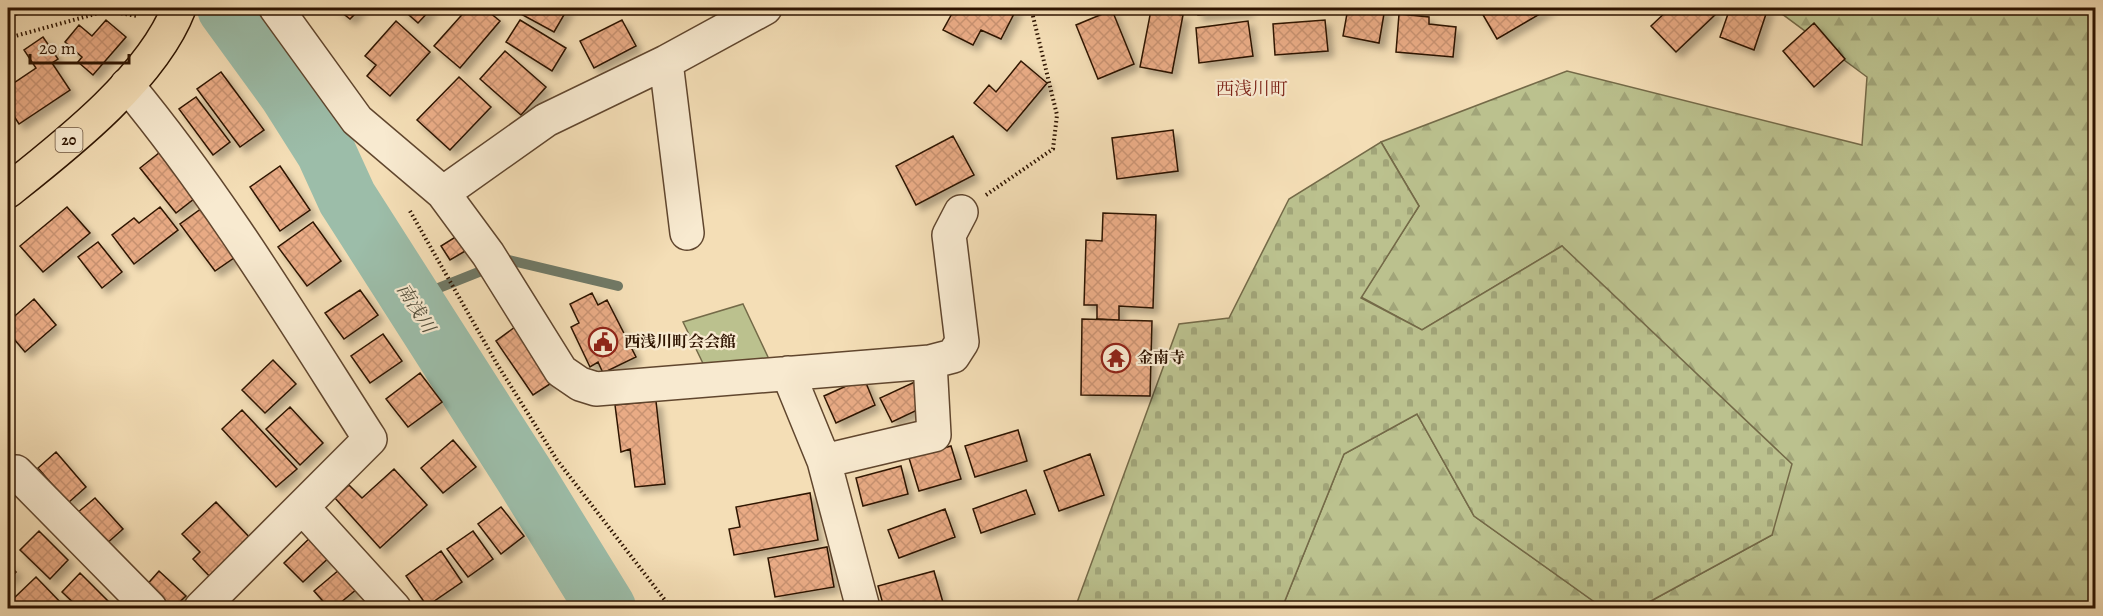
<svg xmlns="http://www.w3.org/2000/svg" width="2103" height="616" font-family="Alegreya,'Noto Serif JP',serif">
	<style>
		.forest { fill: url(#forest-firs); stroke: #746a48; stroke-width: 1.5 }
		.cemetery { fill: url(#cemetery-stones); stroke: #746a48; stroke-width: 1.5 }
		.park { fill: #bbc18e; stroke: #746a48; stroke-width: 1.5 }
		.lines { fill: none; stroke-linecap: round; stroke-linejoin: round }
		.stream { stroke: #707966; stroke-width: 10 }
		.river { stroke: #9cbda9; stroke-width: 60 }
		.building { fill: url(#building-cross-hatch); stroke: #2e1401; stroke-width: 1.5; filter: url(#shadow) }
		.minor-casing { stroke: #60462e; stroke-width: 36 }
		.highway-casing { stroke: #2e1401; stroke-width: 36 }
		.path { stroke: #2e1401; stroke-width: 4; stroke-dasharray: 1.5 3; stroke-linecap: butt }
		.minor { stroke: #f8ead0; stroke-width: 33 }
		.highway { stroke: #f4deb6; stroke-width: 33 }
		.rail { stroke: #2e1401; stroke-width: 4.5; stroke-dasharray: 10 10; stroke-linecap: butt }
		.labels { text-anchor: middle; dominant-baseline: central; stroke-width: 4.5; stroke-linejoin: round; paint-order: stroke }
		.shield { fill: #f8ead0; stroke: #6b543f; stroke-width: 1.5 }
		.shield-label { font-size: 15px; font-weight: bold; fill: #2e1401 }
		.poi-label { font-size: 16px; font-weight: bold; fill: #2e1401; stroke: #f8ead0; text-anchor: start }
		.neighbourhood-label { font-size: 18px; fill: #7a1f14; stroke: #f8ead0 }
		.water-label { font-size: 18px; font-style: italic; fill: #544f3c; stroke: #f8ead0 }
	</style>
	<defs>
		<pattern id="forest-firs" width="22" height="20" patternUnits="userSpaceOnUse" patternTransform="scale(1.5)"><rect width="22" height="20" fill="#bbc18e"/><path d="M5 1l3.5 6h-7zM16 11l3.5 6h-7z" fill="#a1a579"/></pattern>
		<pattern id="cemetery-stones" width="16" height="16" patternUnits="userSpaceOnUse" patternTransform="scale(1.5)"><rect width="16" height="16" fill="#bbc18e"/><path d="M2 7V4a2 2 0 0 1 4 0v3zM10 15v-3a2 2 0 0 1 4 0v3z" fill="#a1a579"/></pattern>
		<pattern id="building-cross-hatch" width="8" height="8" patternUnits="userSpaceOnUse" patternTransform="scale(1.5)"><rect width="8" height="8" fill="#e9ab85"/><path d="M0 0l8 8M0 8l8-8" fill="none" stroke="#c89271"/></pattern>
		<filter id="shadow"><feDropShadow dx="5.5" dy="5.5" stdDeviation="3" flood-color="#0004"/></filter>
	</defs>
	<rect width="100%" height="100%" fill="#f4deb6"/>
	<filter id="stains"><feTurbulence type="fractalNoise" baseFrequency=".00333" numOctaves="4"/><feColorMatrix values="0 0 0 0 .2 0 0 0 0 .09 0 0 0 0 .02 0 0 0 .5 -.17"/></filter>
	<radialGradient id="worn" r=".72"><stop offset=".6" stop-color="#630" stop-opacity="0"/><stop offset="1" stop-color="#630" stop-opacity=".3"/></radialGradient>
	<!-- forest -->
	<path class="forest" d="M1774,8H2095V608H1638L1772,535L1562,246L1422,330L1361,297L1419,206L1381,142L1567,71L1862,145L1867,77Z
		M1417,414L1474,516L1603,608H1282L1344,454Z"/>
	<!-- cemetery -->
	<path class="cemetery" d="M1381,142L1419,206L1361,298L1422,330L1562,246L1792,464L1772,535L1638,608H1603L1474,516L1417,414L1344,454L1282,608H1075L1179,324L1229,318L1289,199Z"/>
	<!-- park -->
	<path class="park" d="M743,304L776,374L711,380L683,322Z"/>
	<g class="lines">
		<!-- stream -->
		<path class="stream" d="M411,299L509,260L618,286"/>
		<!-- river -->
		<path class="river" d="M227,8L288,92L326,152L347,198L524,475L606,608"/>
	</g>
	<!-- building -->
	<path class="building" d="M336,8H361L350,19Z
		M401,8H432L418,23Z
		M468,8H484L500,21L460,68L434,46Z
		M522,8H568L554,32L519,13Z
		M964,8H1017L1001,39L981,30L973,45L943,30L954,10L961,14Z
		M1197,8H1248V11L1198,15Z
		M1348,8H1385L1379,43L1343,36Z
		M1479,8H1550L1497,39Z
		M1670,8H1711L1717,13L1676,52L1651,26Z
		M1730,8H1768L1754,50L1720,37Z
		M1112,10L1134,64L1098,79L1076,25Z
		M1151,10L1183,15L1172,73L1140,67Z
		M1399,14L1429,17V24L1456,27L1453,57L1396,52Z
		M106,20L126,37L93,75L78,62L82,57L65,42L79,25L92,36Z
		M520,20L566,48L552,71L506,42Z
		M622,20L636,46L594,68L580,41Z
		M1325,20L1328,51L1275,55L1273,24Z
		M396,21L430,52L390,96L367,76L376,65L365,56Z
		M1248,21L1253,56L1199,63L1196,28Z
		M1814,23L1845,59L1814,87L1783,51Z
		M43,37L58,59L52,63L70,90L19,124L8,107V87L36,68L24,50Z
		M505,51L546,87L521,115L480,79Z
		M1021,61L1047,83L1007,131L974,103L989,85L996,92Z
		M221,72L264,130L240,147L197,89Z
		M459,77L491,107L450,150L417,120Z
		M196,97L230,142L213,155L179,109Z
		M1173,130L1178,171L1117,179L1112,138Z
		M953,136L974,175L916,205L896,166Z
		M169,145L204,191L176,213L140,168Z
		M280,166L310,210L280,231L250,187Z
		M209,203L244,251L215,271L180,224Z
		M67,207L90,233L43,272L20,246Z
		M160,207L178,230L134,264L112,235L134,218L139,223Z
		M1103,213L1156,215L1153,308L1119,306V320L1097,319V305H1084L1086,240L1102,241Z
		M313,222L341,261L307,286L278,247Z
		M457,236L467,250L450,260L441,246Z
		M98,242L122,272L102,288L78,257Z
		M360,290L378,315L344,339L325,313Z
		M592,293L598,305L607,300L636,357L603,373L598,362L590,367L571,327L579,323L570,304Z
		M34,299L56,325L25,352L8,332V322Z
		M1082,319L1152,321L1150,396L1081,395Z
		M515,327L553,382L533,395L496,341Z
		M383,334L402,361L370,383L351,356Z
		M273,360L296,384L265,413L242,390Z
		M420,373L442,402L408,427L386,399Z
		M864,378L875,405L836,423L824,396Z
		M919,380L930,404L892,422L880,398Z
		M656,401L665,484L635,487L630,449L621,452L615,405Z
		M290,407L323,443L300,465L266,429Z
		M242,410L297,469L276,487L222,429Z
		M1018,430L1027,461L975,477L965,446Z
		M453,440L476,467L443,493L421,468Z
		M951,446L961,479L919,491L909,458Z
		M56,452L86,487L68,503L38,468Z
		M1090,454L1104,495L1059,511L1044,471Z
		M901,466L908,494L863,506L856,478Z
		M394,469L427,505L380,548L335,498L349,485L362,498Z
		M1026,490L1035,514L981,533L973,509Z
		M810,493L818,540L734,555L729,529L740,527L736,507Z
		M95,498L123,529L105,545L77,513Z
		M216,502L253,541L213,580L193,559L200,552L182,534Z
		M501,507L524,536L501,554L478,524Z
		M945,509L955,537L899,558L888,530Z
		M39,531L68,560L50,579L20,550Z
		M317,531L336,551L303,582L284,563Z
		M473,531L493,559L468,577L447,549Z
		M827,547L834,587L775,597L768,558Z
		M441,551L462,582L427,606L406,576Z
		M8,564L16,572L8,581Z
		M346,564L363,584L334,608H329L314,591Z
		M159,571L186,596L173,608H166L144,588Z
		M934,571L944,606L934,608H884L878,586Z
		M80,573L109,602L102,608H79L62,592Z
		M36,577L62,604L57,608H20L12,600Z
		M375,593L389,608H357Z"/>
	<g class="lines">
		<!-- minor casing -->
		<g class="minor-casing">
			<path id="minor" d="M276,8L357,120L443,193L488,254L561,371L580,384L596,389L930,362L953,356L962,342L949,235L961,212
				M666,62L687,233
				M127,85C219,196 293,319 370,439L201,608
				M443,193L546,120L666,62L765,8
				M788,373L824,461L863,608
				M824,461L934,435L930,362
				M16,472L150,608
				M302,507L394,608"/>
		</g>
		<!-- highway casing -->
		<g class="highway-casing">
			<path id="highway" d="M8,191C66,145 152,78 179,8"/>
		</g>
		<!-- path -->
		<path class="path" d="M8,38L106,11L138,16
			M986,195L1053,149L1057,115L1031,8
			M410,211L497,364L557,460L671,608"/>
		<!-- minor -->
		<use href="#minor" class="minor"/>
		<!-- highway -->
		<use href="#highway" class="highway"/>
		<!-- rail -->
		<path class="rail" d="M8,16L33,8"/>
	</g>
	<!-- icons -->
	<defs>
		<g id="civic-ring" transform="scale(1.5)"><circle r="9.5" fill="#f8ead0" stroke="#8f2418" stroke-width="1.5"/><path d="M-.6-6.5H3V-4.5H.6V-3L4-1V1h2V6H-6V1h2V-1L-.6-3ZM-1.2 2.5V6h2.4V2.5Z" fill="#8f2418"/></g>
		<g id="temple-ring" transform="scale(1.5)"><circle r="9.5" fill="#f8ead0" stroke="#8f2418" stroke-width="1.5"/><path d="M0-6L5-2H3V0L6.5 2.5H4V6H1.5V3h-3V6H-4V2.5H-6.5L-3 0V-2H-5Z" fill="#8f2418"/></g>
	</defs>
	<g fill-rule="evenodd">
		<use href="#civic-ring" x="603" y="342"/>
		<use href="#temple-ring" x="1116" y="358"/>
	</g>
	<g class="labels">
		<!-- shield labels -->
		<rect class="shield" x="55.5" y="128" width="27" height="24" rx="4.5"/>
		<g class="shield-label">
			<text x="69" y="140">20</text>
		</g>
		<!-- poi labels -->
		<g class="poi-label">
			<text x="624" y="342">西浅川町会会館</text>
			<text x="1137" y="358">金南寺</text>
		</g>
		<!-- neighbourhood labels -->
		<g class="neighbourhood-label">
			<text x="1252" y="89">西浅川町</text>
		</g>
		<!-- water labels -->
		<g class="water-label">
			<text transform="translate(416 308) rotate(58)">南浅川</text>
		</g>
	</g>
	<!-- margin -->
	<rect width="2103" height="616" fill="none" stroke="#f4deb6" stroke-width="30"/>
	<rect x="9" y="9" width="2085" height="598" fill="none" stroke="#2e1401" stroke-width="3"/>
	<rect x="15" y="15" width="2073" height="586" fill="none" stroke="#2e1401" stroke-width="1.5"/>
	<!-- scale -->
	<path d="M30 54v9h99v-9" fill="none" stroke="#2e1401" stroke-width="3"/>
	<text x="39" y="54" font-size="18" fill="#2e1401" stroke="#f8ead0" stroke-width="4.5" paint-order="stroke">20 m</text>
	<rect width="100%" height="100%" filter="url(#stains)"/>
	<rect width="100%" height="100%" fill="url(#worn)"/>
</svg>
